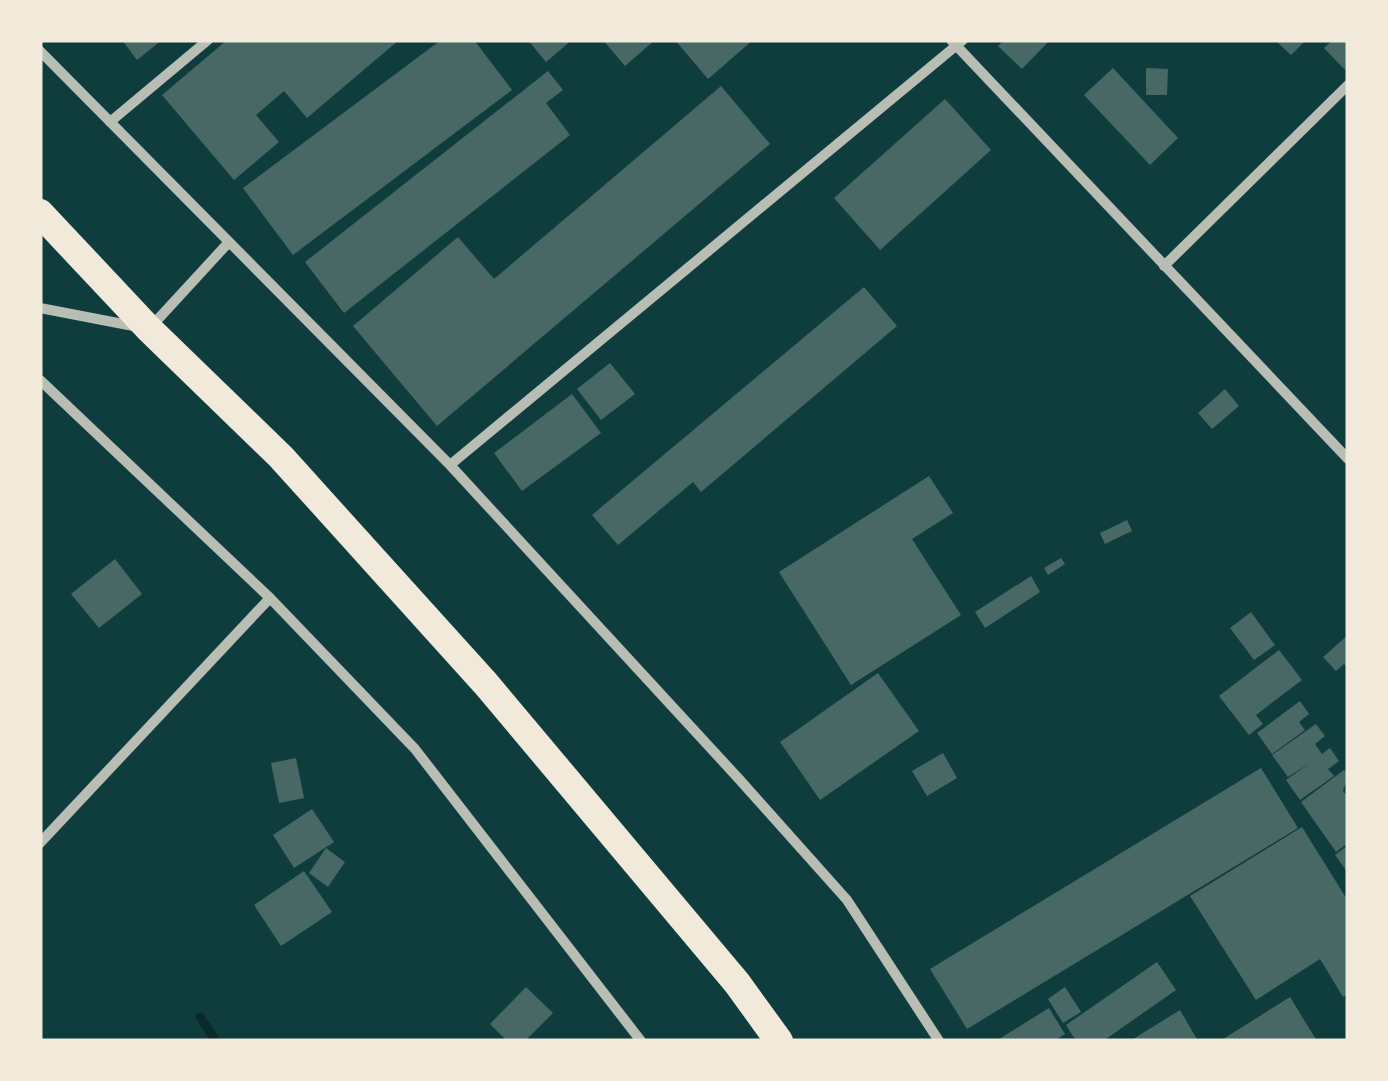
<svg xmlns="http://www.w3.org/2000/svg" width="1388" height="1081" font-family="'Source Sans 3',sans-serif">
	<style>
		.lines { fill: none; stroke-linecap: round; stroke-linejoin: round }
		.stream { stroke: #0a2a2b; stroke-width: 9 }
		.building { fill: #486865 }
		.minor { stroke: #b8beb3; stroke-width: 10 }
		.trunk { stroke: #f1e9da; stroke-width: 28 }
	</style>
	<rect width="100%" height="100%" fill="#0f3d3e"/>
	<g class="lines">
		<!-- stream -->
		<path class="stream" d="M200,1017L216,1041"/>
	</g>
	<!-- building -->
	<path class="building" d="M122,40H162L137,60Z
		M227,40H399L307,118L284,91L256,115L279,142L234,180L162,95Z
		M441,40H474L512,90L293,255L243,188Z
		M528,40H572L546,62Z
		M603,40H655L625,66Z
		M675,40H753L708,79Z
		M1004,40H1050L1022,69L998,46Z
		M1275,40H1306L1291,55Z
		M1333,40H1348L1345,70L1324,48Z
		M1113,68L1178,138L1150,165L1084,95Z
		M1146,68L1168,69L1167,95H1146Z
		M548,71L563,90L546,103L570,135L344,313L305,262Z
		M721,86L770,144L437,426L353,326L458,237L494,279Z
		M945,99L991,150L880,250L834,198Z
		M864,287L897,326L701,492L693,482L618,545L592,515Z
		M610,363L635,394L601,420L577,389Z
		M1225,389L1239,406L1212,429L1198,413Z
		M572,394L601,433L522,491L494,453Z
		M929,476L953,513L912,539L961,615L851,685L779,572Z
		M1127,520L1132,531L1105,544L1100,533Z
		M1061,558L1065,564L1048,575L1044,568Z
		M115,559L142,594L99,628L71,594Z
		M1031,576L1040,592L985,628L975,612Z
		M1251,612L1275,645L1254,660L1230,628Z
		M1348,635V668L1344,664L1336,671L1323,657Z
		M1279,650L1302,680L1256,715L1263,724L1249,735L1219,696Z
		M878,673L919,731L820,800L780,742Z
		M1300,701L1309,714L1299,722L1305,730L1272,754L1257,733Z
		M1316,724L1325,736L1315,744L1322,754L1330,748L1339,761L1328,769L1334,776L1300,800L1286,780L1310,763L1288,777L1272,755Z
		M943,753L957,778L927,796L912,771Z
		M296,758L304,798L279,803L271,763Z
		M1261,768L1298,828L967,1029L930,969Z
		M1344,770L1348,775L1343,791L1348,797V843L1336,852L1301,802Z
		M312,809L334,842L294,868L273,835Z
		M1302,827L1348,901V994L1343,997L1320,959L1256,1000L1190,896Z
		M1348,845V873L1335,855Z
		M326,848L345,862L328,887L309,873Z
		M304,871L332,912L281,946L254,905Z
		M1157,962L1176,990L1103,1041H1076L1066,1025Z
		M526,987L553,1013L525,1041H507L490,1024Z
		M1065,987L1081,1012L1063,1023L1048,999Z
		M1290,997L1317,1041H1220Z
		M1049,1008L1065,1034L1054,1041H996Z
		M1180,1010L1198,1041H1130Z"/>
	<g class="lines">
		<!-- minor -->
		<path class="minor" d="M951,40L1348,459
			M40,51L450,465L739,779L847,900L939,1041
			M110,122L208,40
			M1164,266L1348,85
			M40,308L149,329L229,242
			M40,380L270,598L415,749L641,1041
			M450,465L963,40
			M40,843L270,598"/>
		<!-- trunk -->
		<path class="trunk" d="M40,213L149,329L281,457L486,684L737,983L779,1041"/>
	</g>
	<!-- border -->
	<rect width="1388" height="1081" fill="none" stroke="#f1e9da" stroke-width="85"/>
</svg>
